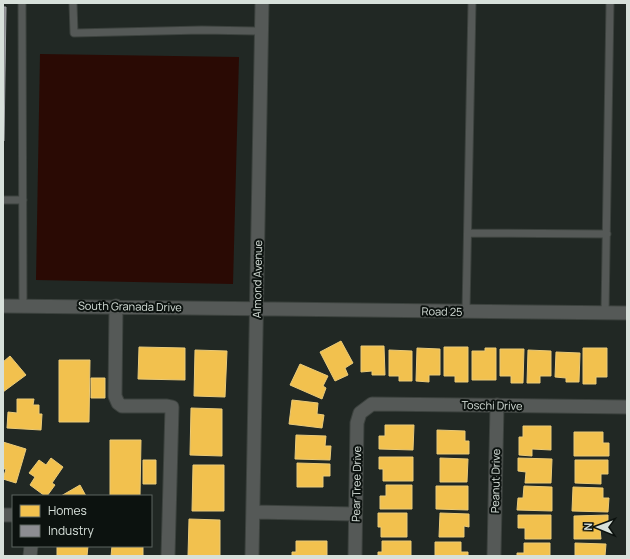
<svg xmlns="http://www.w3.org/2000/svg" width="630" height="559" font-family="Manrope,sans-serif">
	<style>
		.water { fill: #2a0a04 }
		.homes { fill: #f2c14e; stroke: #eaca78 }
		.industry { fill: #8d8d92; stroke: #a3a6a8 }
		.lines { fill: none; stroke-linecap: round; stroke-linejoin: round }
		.lane-casing { stroke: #3c423e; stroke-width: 9 }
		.street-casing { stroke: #3c423e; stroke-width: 15 }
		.lane { stroke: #555957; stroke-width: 7 }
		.street { stroke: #555957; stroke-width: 13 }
		.labels { text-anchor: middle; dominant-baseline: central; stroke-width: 4; stroke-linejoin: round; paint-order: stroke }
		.street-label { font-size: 11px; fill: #d7e0da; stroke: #0c120f }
	</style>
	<rect width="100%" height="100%" fill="#212824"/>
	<!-- water -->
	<path class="water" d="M40,54L239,57L233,284L36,280Z"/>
	<!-- homes -->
	<path class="homes" d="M341,341L353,363L345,368L348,375L335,381L320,352Z
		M361,346H384L385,375H372V371L361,372Z
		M139,347L185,348V380L138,379Z
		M444,347H468V382H455V376H444Z
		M417,348L440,349V375H429V382L416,381Z
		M485,348H496V380H472V351H485Z
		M583,348H607V377H596V384H583Z
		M500,349H524L523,383H511V376H500Z
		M195,350L227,351L225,397L194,396Z
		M389,350L412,351V381H399V376H389Z
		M528,350L551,351V376H540V383H527Z
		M556,352L580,353L579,382H566V378L555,377Z
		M10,356L26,375L3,392V362Z
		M59,360H90L89,422H59Z
		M300,364L328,376L323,386L326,388L322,399L290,385Z
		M91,378H105V398H91Z
		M17,399H34L33,405H39V414H42L41,430L7,428L8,412L17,413Z
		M292,400L318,403L317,414L324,415L322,428L289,424Z
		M191,408L222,409V456L190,455Z
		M385,425H414L413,450L379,449V436H385Z
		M523,426H551V450L532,449V456L519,455V437H523Z
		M437,430L465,431V441H469V454H437Z
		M574,432H603V443H609V456H574Z
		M296,435L326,436L325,446H331L330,460L295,459Z
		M110,440H141L140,496H110Z
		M3,442L26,449L16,483L3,479L6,469H3Z
		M379,457H413V481H383V469H379Z
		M51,458L63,467L52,483L55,485L47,496H45L30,485L35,477L29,473L39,460L46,465Z
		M440,458L468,459L467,482H440Z
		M518,458L552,459L551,483H525L526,472L518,471Z
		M143,460H156V484H143Z
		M575,460H608V474H601V484L575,483Z
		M297,463L330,464V476H323V487H297Z
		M193,465H224V511H192Z
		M80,485L86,496H61Z
		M386,485H412V509H380V496H386Z
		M436,486H468V510L436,509Z
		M524,486L552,487V511L517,510L518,498H523Z
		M573,487L603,488V498H609L608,512L572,511Z
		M378,513H407V537H381V527H378Z
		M440,513L469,514V527L464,526V537H439Z
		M518,515H551V539H525V528H518Z
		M608,515V529H600L601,539H574V516Z
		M189,519L220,520V556H188Z
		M296,541H327V556H292V552H296Z
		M382,541H411V556H378V552H382Z
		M435,542H461V552H468V556H435Z
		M524,543H550V556H517V553H524Z
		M575,543L606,544L605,556H575Z
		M57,546H88L87,556H57Z
		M112,546H143V556H111Z"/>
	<!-- industry -->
	<path class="industry" d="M3,7H6L4,141H3Z"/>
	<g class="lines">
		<!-- lane casing -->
		<g class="lane-casing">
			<path id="lane" d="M22,3L23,306
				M73,3L74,33L202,30L261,31
				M3,200H23
				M468,233L607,234
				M466,311L472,3
				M605,313L610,3"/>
		</g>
		<!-- street casing -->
		<g class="street-casing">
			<path id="street" d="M3,306L627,313
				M116,306L115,396L118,403L122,406H167L172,407L168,556
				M253,512L355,514
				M3,515H13
				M30,556L31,546
				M252,556L262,3
				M355,556L357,423L360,413L372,404L627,407
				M494,556L497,405"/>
		</g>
		<!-- lane -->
		<use href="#lane" class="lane"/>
		<!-- street -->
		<use href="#street" class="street"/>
	</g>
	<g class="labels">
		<!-- street labels -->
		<g class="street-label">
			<text transform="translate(257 279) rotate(-89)">Almond Avenue</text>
			<text transform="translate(130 306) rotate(1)">South Granada Drive</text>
			<text transform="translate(442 311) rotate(1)">Road 25</text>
			<text transform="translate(492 405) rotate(1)">Toschi Drive</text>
			<text transform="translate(495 481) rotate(-89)">Peanut Drive</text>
			<text transform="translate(356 484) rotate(-89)">Pear Tree Drive</text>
		</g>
	</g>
	<!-- border -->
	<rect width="630" height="559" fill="none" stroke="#d7e0da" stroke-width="8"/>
	<!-- legend -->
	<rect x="12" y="495" width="140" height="52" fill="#0c120f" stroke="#5d6460"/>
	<rect x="20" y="505" width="20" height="12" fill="#f2c14e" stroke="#5d6460"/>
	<text x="48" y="515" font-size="12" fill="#d7e0da">Homes</text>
	<rect x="20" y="525" width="20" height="12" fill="#8d8d92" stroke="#5d6460"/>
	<text x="48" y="535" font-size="12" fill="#d7e0da">Industry</text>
	<!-- north arrow -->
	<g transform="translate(598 527) rotate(271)" stroke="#0c120f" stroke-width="3" paint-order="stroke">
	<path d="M0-3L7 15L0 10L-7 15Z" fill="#d7e0da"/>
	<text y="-6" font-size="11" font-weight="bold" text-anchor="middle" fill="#d7e0da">N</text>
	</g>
</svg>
